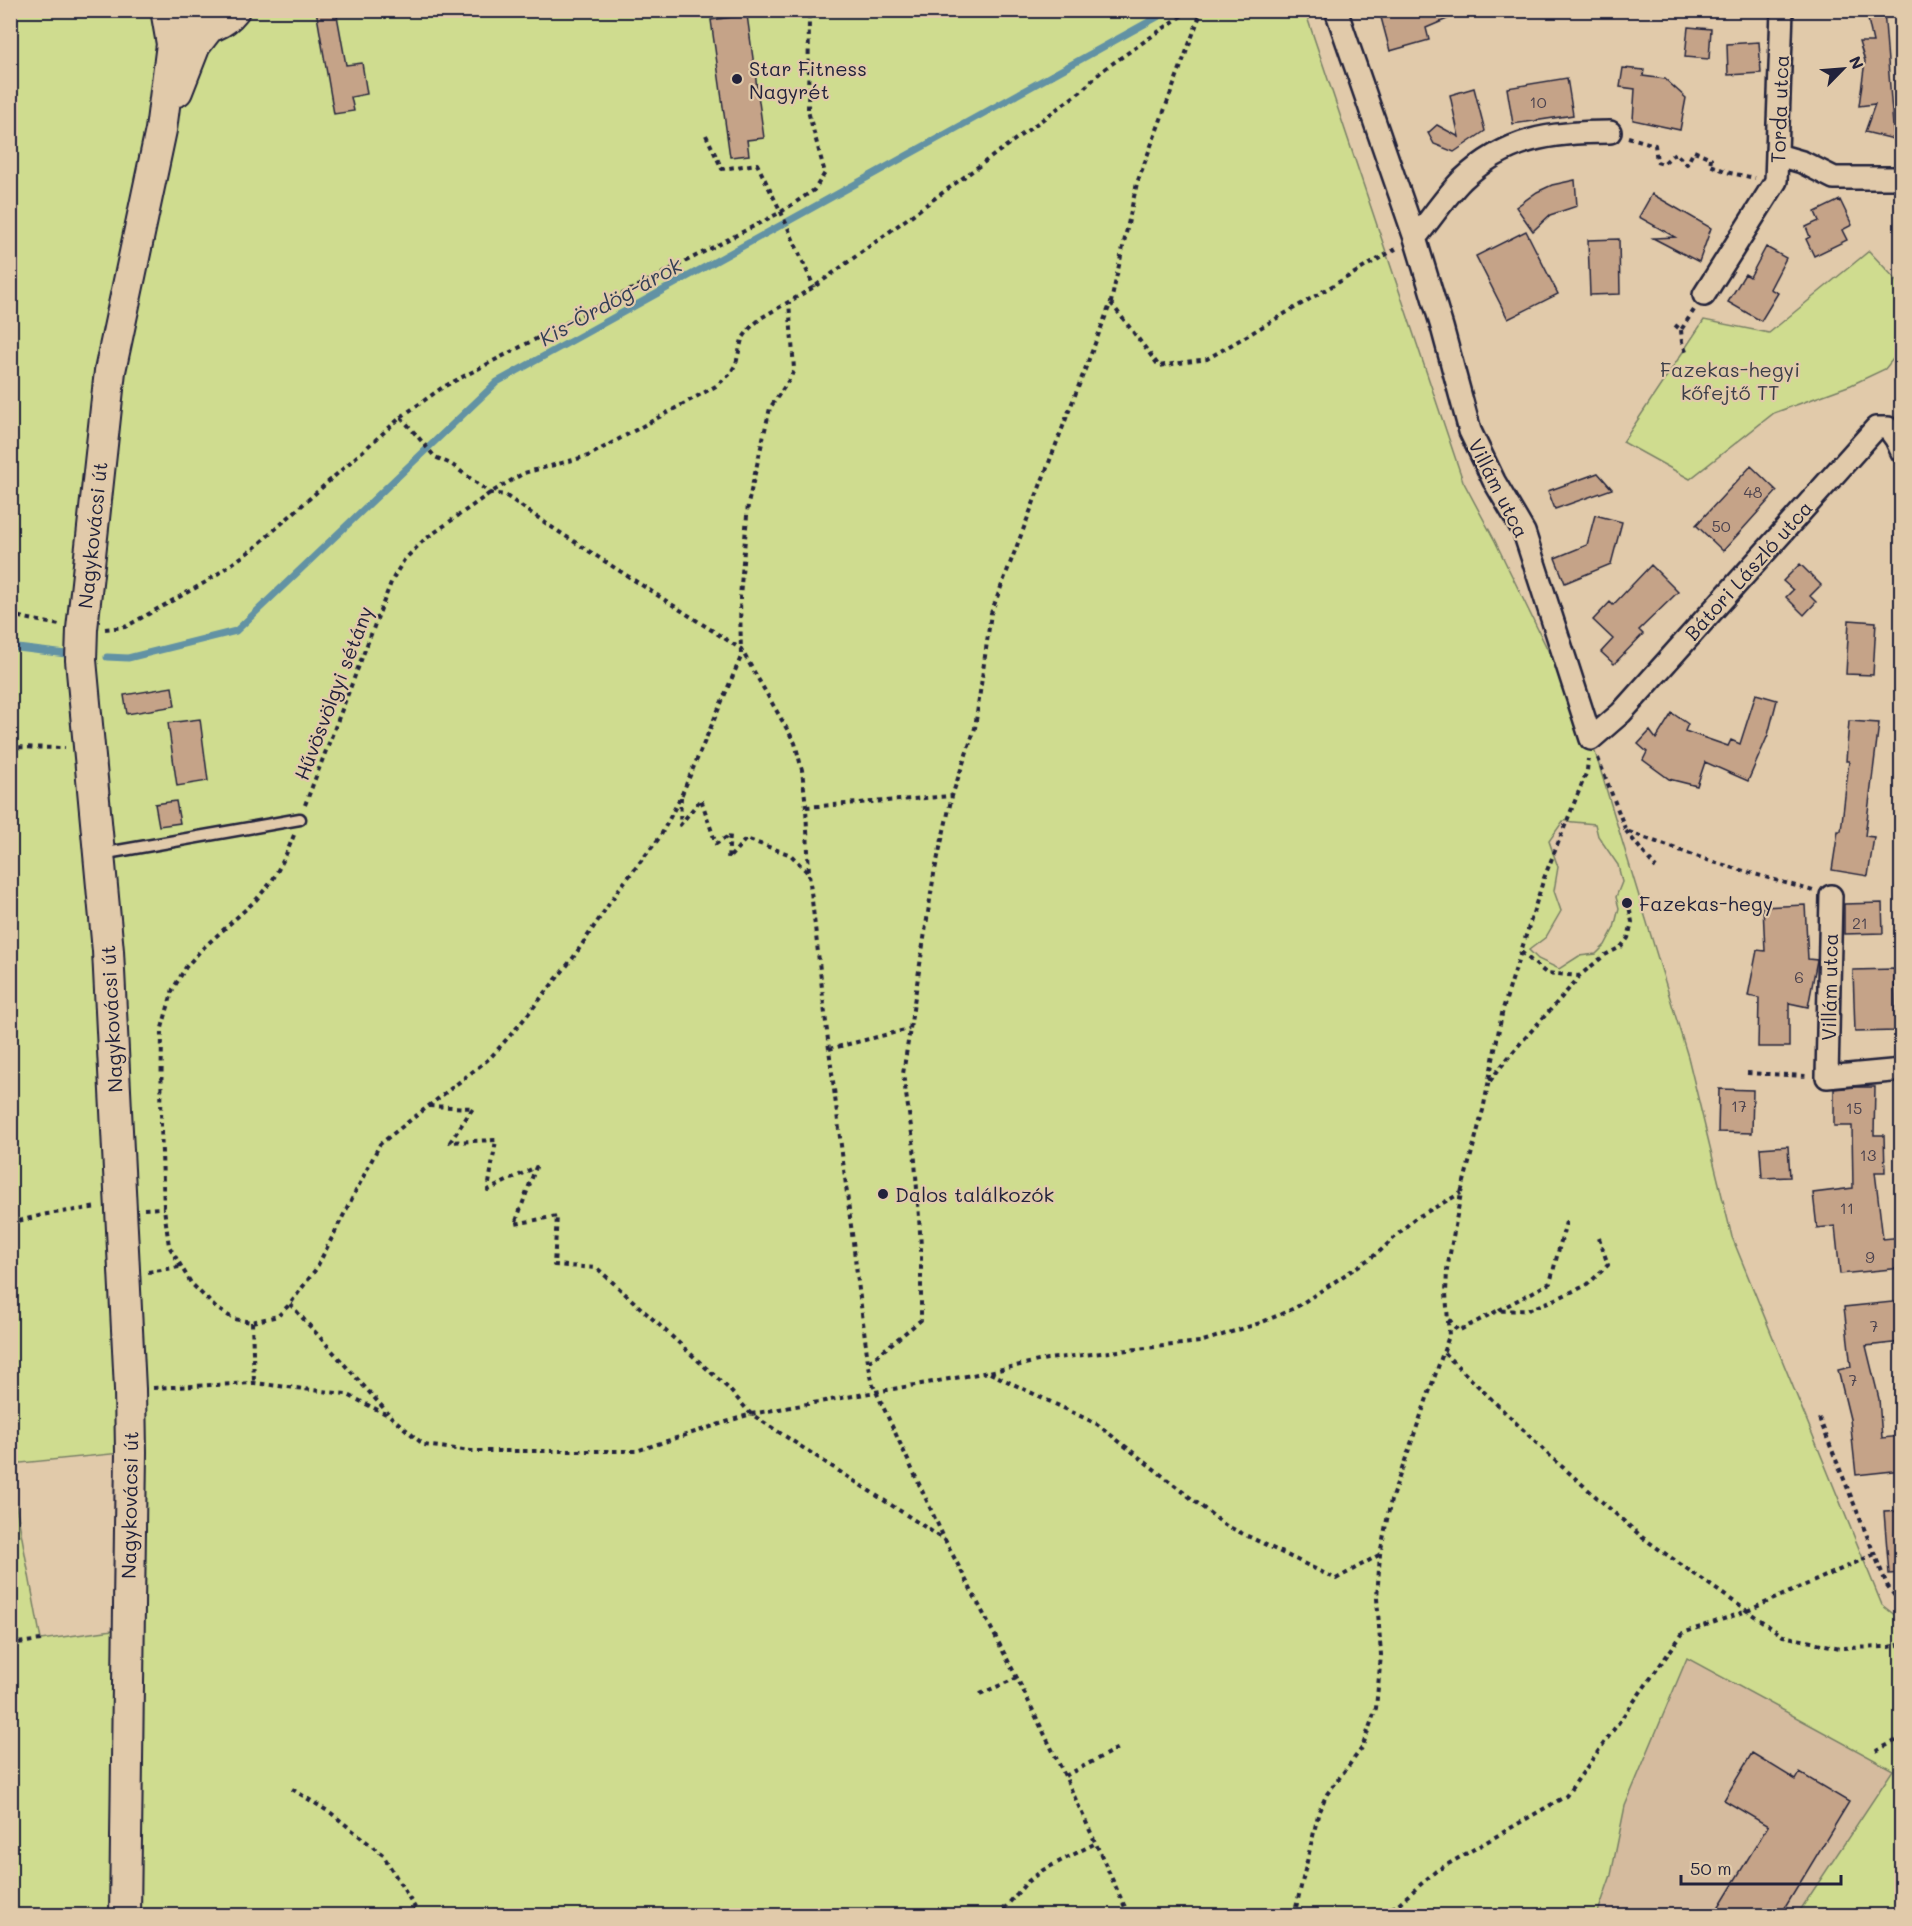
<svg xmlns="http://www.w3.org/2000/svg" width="1912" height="1926" font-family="Mali,sans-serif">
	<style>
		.built { fill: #d5bb9e }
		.green { fill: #cfdc8f; stroke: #787f65; stroke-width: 1.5; fill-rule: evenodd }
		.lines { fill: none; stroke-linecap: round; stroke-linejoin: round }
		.stream { stroke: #6292a4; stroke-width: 7 }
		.building { fill: #c5a388; stroke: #22223b; stroke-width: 1.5 }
		.lane-casing { stroke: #22223b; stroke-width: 15 }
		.street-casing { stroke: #22223b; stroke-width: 26 }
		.secondary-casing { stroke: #22223b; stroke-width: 34 }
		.path { stroke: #22223b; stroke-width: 4; stroke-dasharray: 4.5 4.5; stroke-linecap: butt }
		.lane { stroke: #e1caaa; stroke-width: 10 }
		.street { stroke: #e1caaa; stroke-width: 21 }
		.secondary { stroke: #e1caaa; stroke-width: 30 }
		.poi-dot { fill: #22223b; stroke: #e1caaa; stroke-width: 2 }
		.labels { text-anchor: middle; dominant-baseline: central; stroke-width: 4.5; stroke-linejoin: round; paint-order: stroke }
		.number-label { font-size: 16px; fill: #4b424e }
		.poi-label { font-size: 20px; fill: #22223b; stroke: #e1caaa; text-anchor: start }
		.street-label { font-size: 20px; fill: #22223b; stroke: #e1caaa }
		.park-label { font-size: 20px; fill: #3c3e48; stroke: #e1caaa }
		.water-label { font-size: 21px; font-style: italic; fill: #323e55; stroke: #e1caaa }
	</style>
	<rect width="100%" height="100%" fill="#e1caaa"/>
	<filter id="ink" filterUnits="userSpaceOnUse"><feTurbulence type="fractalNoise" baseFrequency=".0167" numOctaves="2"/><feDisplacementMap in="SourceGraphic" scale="12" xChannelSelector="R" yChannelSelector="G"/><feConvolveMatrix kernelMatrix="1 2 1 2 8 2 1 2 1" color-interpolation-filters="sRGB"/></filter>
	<g filter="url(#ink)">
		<!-- built -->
		<path class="built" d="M1686,1658L1894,1770L1797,1915L1597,1916L1611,1875L1625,1806Z"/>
		<!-- green -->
		<path class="green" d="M11,11H1305L1463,481L1495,541L1591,739L1688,1057L1732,1237L1882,1605L1901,1620V1915H1797L1893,1770L1687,1658L1625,1806L1611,1875L1597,1915H11L10,1473L41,1640L127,1628L131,1452L11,1464ZM1563,821L1595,824L1598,836L1618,865L1622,882L1616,897L1619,908L1614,928L1605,945L1596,954L1579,956L1559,969L1538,959L1529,950L1546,937L1561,911L1554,891L1558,867L1549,841Z
			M1869,251L1901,285V349L1885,369L1851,385L1774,413L1690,479L1623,442L1704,320L1769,333Z"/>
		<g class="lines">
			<!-- stream -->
			<path class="stream" d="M10,647L66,654
				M107,657L128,658L236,631L497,382L1170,10"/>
		</g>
		<!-- building -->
		<path class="building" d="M316,10H336L346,65L362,63L367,94L351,97L354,111L334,114Z
			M1379,10H1466V11L1426,28L1429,40L1390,51Z
			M1866,10H1884L1894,139L1865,132L1875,104L1859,106L1865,61L1859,42H1873Z
			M747,15L764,138L747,140L749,155L730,157L711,20Z
			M1688,27L1711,29L1709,59L1685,57Z
			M1759,42L1761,73L1728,75L1727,44Z
			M1623,68L1644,70L1643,76L1665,79L1686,98L1680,130L1633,120L1635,89L1620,87Z
			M1567,78L1573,115L1513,124L1507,88Z
			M1474,88L1485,131L1454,152L1434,144L1428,133L1437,125L1459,137L1450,95Z
			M1575,180L1577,206L1550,215L1533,231L1516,207L1537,192L1552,185Z
			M1652,194L1711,228L1699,262L1653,238L1675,237L1639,217Z
			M1840,200L1852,225L1842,230L1847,240L1814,256L1806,239L1810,237L1806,227L1819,221L1815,212Z
			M1526,231L1558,294L1508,319L1476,256Z
			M1619,239L1620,294L1590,295L1588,240Z
			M1766,247L1786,258L1770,289L1778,293L1761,321L1728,302L1745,274L1750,277Z
			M1751,466L1777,491L1723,551L1696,525Z
			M1598,473L1612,489L1555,509L1548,491Z
			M1595,515L1622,522L1611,564L1565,583L1555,558L1587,545Z
			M1800,564L1821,585L1810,596L1816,602L1804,615L1786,597L1793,590L1783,581Z
			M1651,565L1678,592L1639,630L1643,634L1614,664L1601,652L1613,639L1593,620L1610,602L1613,605Z
			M1849,620L1876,622L1873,675L1846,674Z
			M172,687L175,706L127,714L124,695Z
			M1756,694L1777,700L1768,735L1748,781L1705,762L1697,786L1669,779L1643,760L1647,752L1638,744L1650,731L1656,739L1672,713L1688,724L1685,731L1728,746L1731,740L1740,744Z
			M200,719L208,781L177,786L168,723Z
			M1849,721L1879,723L1865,836L1874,837L1868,876L1832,870L1838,831H1841L1849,761H1846Z
			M176,801L180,823L159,826L155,804Z
			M1882,903L1883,933L1844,934V904Z
			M1805,905L1808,959L1817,960L1808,1007L1789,1003V1047H1758L1759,998L1748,996L1757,950L1765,951L1763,907Z
			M1894,969L1896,1031L1855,1032L1853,970Z
			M1856,1087H1875L1874,1135H1884L1885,1172H1875L1883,1239L1902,1237V1268L1840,1274L1835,1226L1817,1228L1813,1193L1853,1188L1852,1126H1834V1089Z
			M1719,1089L1753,1090L1752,1133L1718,1132Z
			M1788,1146L1790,1177L1762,1178L1760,1148Z
			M1902,1301V1342L1866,1346L1879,1399L1882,1438L1902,1436V1470L1856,1475L1850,1419L1838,1370L1851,1367L1844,1307Z
			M1902,1511V1573L1889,1574L1884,1512Z
			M1752,1753L1796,1780L1800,1773L1849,1802L1780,1916H1713L1768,1826L1724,1800Z"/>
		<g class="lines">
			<!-- lane casing -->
			<g class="lane-casing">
				<path id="lane" d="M101,854L300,819"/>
			</g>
			<!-- street casing -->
			<g class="street-casing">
				<path id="street" d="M1336,10L1415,238L1442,327L1470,431L1494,481L1524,532L1591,739L1621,713L1876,428H1888L1896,439L1902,452
					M1778,155L1802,162L1834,178H1902
					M1415,238C1431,219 1445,197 1462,180C1506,138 1551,132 1610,132
					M1704,295L1776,181L1782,10
					M1831,896L1827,1077L1902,1070"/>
			</g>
			<!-- secondary casing -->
			<g class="secondary-casing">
				<path id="secondary" d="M191,27C208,30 223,24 234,10
					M177,91L195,45L209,27
					M125,1916L131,1452L130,1389L108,951L81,660L82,629L110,371L161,130L172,44L167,15"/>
			</g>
			<!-- path -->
			<path class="path" d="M706,135L722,169L757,164L781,212L814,287
				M1628,137L1655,145L1657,162L1663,164L1675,153L1687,164L1694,151L1711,158L1710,165L1730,173L1755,178
				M1111,303L1159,366L1207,359L1399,247
				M1675,325L1681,330L1694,310
				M1899,325H1902
				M1681,330L1682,342L1687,354
				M401,417L435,457L451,464L490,493L505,495L553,528L741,649L795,743L802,770L806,807L809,874L829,1049L868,1362L873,1385L945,1540L1017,1678L1065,1776L1129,1916
				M10,615L59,625
				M105,629L125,627L206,582L253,549L401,417L443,387L781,212L814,190L825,173L808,111L809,18L811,10
				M10,747L65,748
				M1598,758L1626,831L1710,861L1813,891
				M681,797L680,825L701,799L716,844L730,835L728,859L746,839L791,855L808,873
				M305,805L392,580L404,560L424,540L490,493L524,473L588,456L716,386L729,375L736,364L742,339L750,328L761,318L814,287L1080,92L1103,70L1190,10
				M806,807L952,796
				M1626,831L1656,868
				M294,835L284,859L272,881L256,900L201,950L186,967L173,989L162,1028L161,1126L164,1208L169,1246L191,1283L216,1308L234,1319L252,1322L278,1316L290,1304L316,1269L380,1144L490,1058L521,1023L573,958L619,889L660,837L682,794L741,657L740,597L748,504L770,408L791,377L794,369L789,302
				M1521,952L1546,973L1579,976L1605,955L1621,947L1628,938L1632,922L1629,906
				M829,1049L909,1029
				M1747,1073L1808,1076
				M1490,1081C1517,1044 1550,1012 1579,977
				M429,1106L473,1108L450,1142L496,1140L488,1190L536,1167L515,1224L557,1216L554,1265L597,1268L728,1388L751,1414L945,1540
				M144,1209L164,1208
				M10,1223L47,1214L98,1207
				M148,1272L180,1267
				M290,1304L388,1413
				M1499,1310L1550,1283L1567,1218
				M1449,1319L1458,1331L1497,1311L1528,1310L1556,1299L1587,1285L1608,1265L1599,1238
				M252,1322L254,1383
				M1444,1353L1550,1456L1643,1538L1783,1636L1840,1648L1889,1647L1902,1644
				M869,1362L921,1320V1246L914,1147L903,1074L934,874L952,796L975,728L991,613L1111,302L1137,183L1202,10
				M990,1373L1097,1424L1225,1525L1336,1579L1379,1555
				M153,1388L254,1383L346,1394L390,1416L424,1445L471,1451H636L751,1414L989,1372L1047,1359L1200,1342L1260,1323L1295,1308L1378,1253L1414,1219L1461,1193
				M1819,1418L1887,1585L1902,1606
				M10,1644L41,1640
				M980,1694L1017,1678
				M1876,1751L1897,1740L1902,1734
				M1065,1776L1118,1748
				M292,1789L331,1813L383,1855L420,1916
				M998,1916L1027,1882L1043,1870L1096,1843
				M1294,1916L1319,1811L1327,1794L1362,1748L1376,1708L1381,1655L1377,1598L1380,1554L1391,1500L1449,1336L1446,1293L1447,1270L1461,1193L1483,1110L1503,1009L1544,878L1587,771L1588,759
				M1375,1916L1396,1906L1436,1871L1566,1796L1683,1633L1747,1611L1875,1554"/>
			<!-- lane -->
			<use href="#lane" class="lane"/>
			<!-- street -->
			<use href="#street" class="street"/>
			<!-- secondary -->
			<use href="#secondary" class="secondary"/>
		</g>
	</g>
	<!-- markers -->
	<g class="poi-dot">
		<circle cx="737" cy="79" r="6"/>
		<circle cx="1627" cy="903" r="6"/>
		<circle cx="883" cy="1194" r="6"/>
	</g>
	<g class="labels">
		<!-- number labels -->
		<g class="number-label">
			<text x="1538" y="101">10</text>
			<text x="1753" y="491">48</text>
			<text x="1721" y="525">50</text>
			<text x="1860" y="922">21</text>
			<text x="1799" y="976">6</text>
			<text x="1739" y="1105">17</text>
			<text x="1854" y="1107">15</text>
			<text x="1868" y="1154">13</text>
			<text x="1847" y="1207">11</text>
			<text x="1870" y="1256">9</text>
			<text x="1874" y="1325">7</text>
			<text x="1853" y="1379">7</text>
		</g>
		<!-- poi labels -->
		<g class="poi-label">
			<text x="749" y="68">Star Fitness<tspan x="749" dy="23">Nagyrét</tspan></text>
			<text x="1639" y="903">Fazekas-hegy</text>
			<text x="895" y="1194">Dalos találkozók</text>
		</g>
		<!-- street labels -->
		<g class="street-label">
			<text transform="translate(1779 109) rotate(-88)">Torda utca</text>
			<text transform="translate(1499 488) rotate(63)">Villám utca</text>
			<text transform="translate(92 535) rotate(-84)">Nagykovácsi út</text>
			<text transform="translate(1748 570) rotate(-48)">Bátori László utca</text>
			<text transform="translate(333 693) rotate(-69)">Hűvösvölgyi sétány</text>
			<text transform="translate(1829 987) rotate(-89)">Villám utca</text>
			<text transform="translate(111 1019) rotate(-93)">Nagykovácsi út</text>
			<text transform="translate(129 1505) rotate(-89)">Nagykovácsi út</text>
		</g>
		<!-- park labels -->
		<g class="park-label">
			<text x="1730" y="369">Fazekas-hegyi<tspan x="1730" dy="23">kőfejtő TT</tspan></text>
		</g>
		<!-- water labels -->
		<g class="water-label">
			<text transform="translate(610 301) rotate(-29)">Kis-Ördög-árok</text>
		</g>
	</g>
	<!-- margin -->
	<rect width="1912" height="1926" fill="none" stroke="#e1caaa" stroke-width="36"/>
	<rect x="18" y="18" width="1876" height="1890" fill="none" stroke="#22223b" stroke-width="2" filter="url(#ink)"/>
	<!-- north arrow -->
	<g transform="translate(1843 69) rotate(65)" stroke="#e1caaa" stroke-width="4.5" paint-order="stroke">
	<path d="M0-4.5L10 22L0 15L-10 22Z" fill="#22223b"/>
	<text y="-9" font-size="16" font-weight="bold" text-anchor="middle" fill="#22223b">N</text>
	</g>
	<!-- scale -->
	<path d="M1681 1875v9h160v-9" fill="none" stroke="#22223b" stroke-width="3"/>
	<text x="1690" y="1875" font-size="18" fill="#22223b" stroke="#e1caaa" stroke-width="4.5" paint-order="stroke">50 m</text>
</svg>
